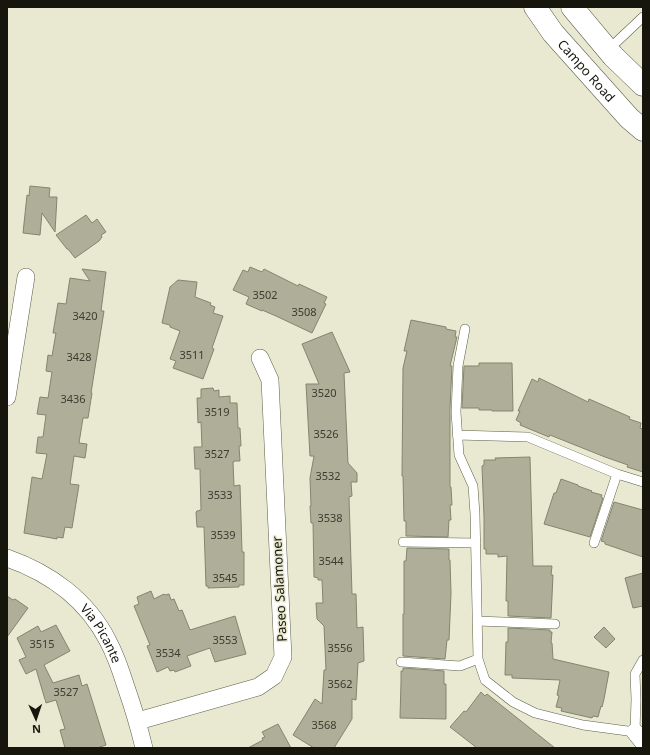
<svg xmlns="http://www.w3.org/2000/svg" width="650" height="755" font-family="'Noto Sans',sans-serif">
	<style>
		.building { fill: #afae98; stroke: #85856f }
		.lines { fill: none; stroke-linecap: round; stroke-linejoin: round }
		.service-casing { stroke: #5f5e4a; stroke-width: 10 }
		.minor-casing { stroke: #5f5e4a; stroke-width: 18 }
		.trunk-casing { stroke: #5f5e4a; stroke-width: 23 }
		.service { stroke: #fff; stroke-width: 9 }
		.minor { stroke: #fff; stroke-width: 17 }
		.trunk { stroke: #fff; stroke-width: 22 }
		.labels { text-anchor: middle; dominant-baseline: central; stroke-width: 3; stroke-linejoin: round; paint-order: stroke }
		.number-label { font-size: 11px; fill: #3c3c30 }
		.street-label { font-size: 13px; fill: #16160d; stroke: #e9e9d1 }
	</style>
	<rect width="100%" height="100%" fill="#e9e9d1"/>
	<!-- building -->
	<path class="building" d="M30,186L50,188L49,197H57L55,232L42,213L40,235L23,233L27,195L29,196Z
		M86,215L92,223L97,219L106,232L101,235L102,237L99,241L75,258L68,249H67L56,235Z
		M250,267L262,272L264,269L298,286L299,284L327,297L324,303L326,304L312,333L276,316L262,310V311L246,304L249,297L233,290L243,270L248,272Z
		M82,269L106,272L101,311H104L91,393H92L88,418H83L79,443L87,444L85,458L74,456L70,484L79,485L72,528L65,527L63,538L57,537V539L24,533L32,477L42,479L47,454L36,453L38,437H43L46,415L37,414L40,397L48,398L52,372L46,371L48,355L52,356L56,333H53L58,303L66,304L70,278L90,281Z
		M178,280L197,282L195,297L211,303L210,305L215,307L213,313L223,316L212,348L214,349L203,379L173,368L176,361L170,359L180,331L170,327V325L162,323L170,287Z
		M411,320L446,327V329L456,331L455,337H457L450,366H452L450,408V487H451L452,505H450L451,520H449L448,537L406,536V521H404L403,476H402L403,368L407,351H404Z
		M332,332L350,372L344,373L348,463L357,473V482H351L352,496L349,497L352,594H356L357,628L363,627L364,661L358,663L356,700L352,699V719L334,748H314L293,735L315,699L322,704L324,670H326L324,626L317,619L316,603H323L322,580H318V578L314,577L313,523H311L310,506H311L310,478L314,456H310L306,384H319L302,344Z
		M479,363H512L513,411H492V410H479V408H462L464,366H479Z
		M539,378L588,402L589,399L630,417L629,419L641,423L640,428L643,429V472L627,467L628,465L605,457L550,435L549,437L520,425L521,423L516,420L520,411H518L532,379L538,382Z
		M213,388L214,391L219,390V397L230,396V403H237L238,428H240L241,446H239L240,461H234V462H233L234,486L240,485L242,552H244V585H239V587L208,588V586H206L204,527H197L196,512L197,511L201,510L200,469H195L194,447H202L201,422L198,423L197,398H201V389Z
		M530,457L533,566H552L551,575H553L551,618L508,616V601H506L507,556L498,557V554H486V549H484V517L482,467V466L484,465V460H496L495,458Z
		M561,479L578,485V486L592,491L591,492L602,495L601,497L603,498L590,537L544,524L554,493H556Z
		M614,502L643,510V557L605,544V542L601,541Z
		M407,548L449,549V560H450L451,593L449,640H447L445,659L403,656V614H404V561H406Z
		M643,573V606L633,608L625,578Z
		M151,591L154,599L164,594L165,595L169,594L171,600L174,599L179,611L182,610L190,630L235,616L246,654L215,662L210,648L187,656L191,666L175,672L174,670L170,671L168,667L157,672L147,646L150,645L134,606L139,604L137,597Z
		M7,596L13,600L15,599L28,608L7,637Z
		M56,625L70,651L44,665L53,683L79,675L82,686L87,684L106,745L97,748H65L60,730L65,729L56,700L46,703L36,669L26,674L19,660L26,657L17,638L38,626L41,632Z
		M604,627L615,639L606,648L594,637Z
		M508,628L550,630V632H552L551,643H552L553,659L609,672L604,699L602,707L601,706L598,717L593,716L592,718L561,711L562,708L556,707L559,696L557,695L560,680L512,678V675H505L506,642H508Z
		M403,668L444,671V684H446V719L400,718L401,682V671H403Z
		M481,692L485,696L487,694L555,748H477L450,727L464,711L466,712Z
		M278,724L291,748H248L263,740L262,738L265,737L262,732Z"/>
	<g class="lines">
		<!-- service casing -->
		<g class="service-casing">
			<path id="service" d="M608,50L643,17
				M465,329L458,366L456,412L459,455L473,486L475,514L478,659L485,680L513,702L535,713L583,725L635,732L636,699L635,674L643,660
				M457,435L528,437L617,474L643,482
				M403,542L476,543
				M594,543L617,474
				M477,621L555,624
				M401,662L460,666L478,659"/>
		</g>
		<!-- minor casing -->
		<g class="minor-casing">
			<g id="minor">
				<path d="M7,397L26,277"/>
				<path id="s1" d="M7,558C50,573 87,600 108,641C116,656 121,671 126,687C133,707 139,727 144,748"/>
				<path d="M138,721L258,687L274,676L283,657L270,380L260,358"/>
				<path d="M635,732L643,742"/>
			</g>
		</g>
		<!-- trunk casing -->
		<g class="trunk-casing">
			<g id="trunk">
				<path id="s2" d="M535,7L553,33L629,118L643,130"/>
				<path d="M572,7L613,56L643,85"/>
			</g>
		</g>
		<!-- service -->
		<use href="#service" class="service"/>
		<!-- minor -->
		<use href="#minor" class="minor"/>
		<!-- trunk -->
		<use href="#trunk" class="trunk"/>
	</g>
	<g class="labels">
		<!-- number labels -->
		<g class="number-label">
			<text x="265" y="294">3502</text>
			<text x="304" y="311">3508</text>
			<text x="85" y="315">3420</text>
			<text x="192" y="354">3511</text>
			<text x="79" y="356">3428</text>
			<text x="324" y="392">3520</text>
			<text x="73" y="398">3436</text>
			<text x="217" y="411">3519</text>
			<text x="326" y="433">3526</text>
			<text x="217" y="453">3527</text>
			<text x="328" y="475">3532</text>
			<text x="220" y="494">3533</text>
			<text x="330" y="517">3538</text>
			<text x="223" y="534">3539</text>
			<text x="331" y="560">3544</text>
			<text x="225" y="577">3545</text>
			<text x="225" y="639">3553</text>
			<text x="42" y="643">3515</text>
			<text x="340" y="647">3556</text>
			<text x="168" y="652">3534</text>
			<text x="340" y="683">3562</text>
			<text x="66" y="691">3527</text>
			<text x="324" y="724">3568</text>
		</g>
		<!-- street labels -->
		<g class="street-label">
			<text stroke="none"><textPath href="#s2" startOffset="82">Campo Road</textPath></text>
			<text transform="translate(279 589) rotate(-93)">Paseo Salamoner</text>
			<text stroke="none"><textPath href="#s1" startOffset="124">Via Picante</textPath></text>
		</g>
	</g>
	<!-- border -->
	<rect width="650" height="755" fill="none" stroke="#16160d" stroke-width="16"/>
	<!-- north arrow -->
	<g transform="translate(36 719) rotate(177)" stroke="#e9e9d1" stroke-width="3" paint-order="stroke">
	<path d="M0-3L7 15L0 10L-7 15Z" fill="#16160d"/>
	<text y="-6" font-size="11" font-weight="bold" text-anchor="middle" fill="#16160d">N</text>
	</g>
</svg>
